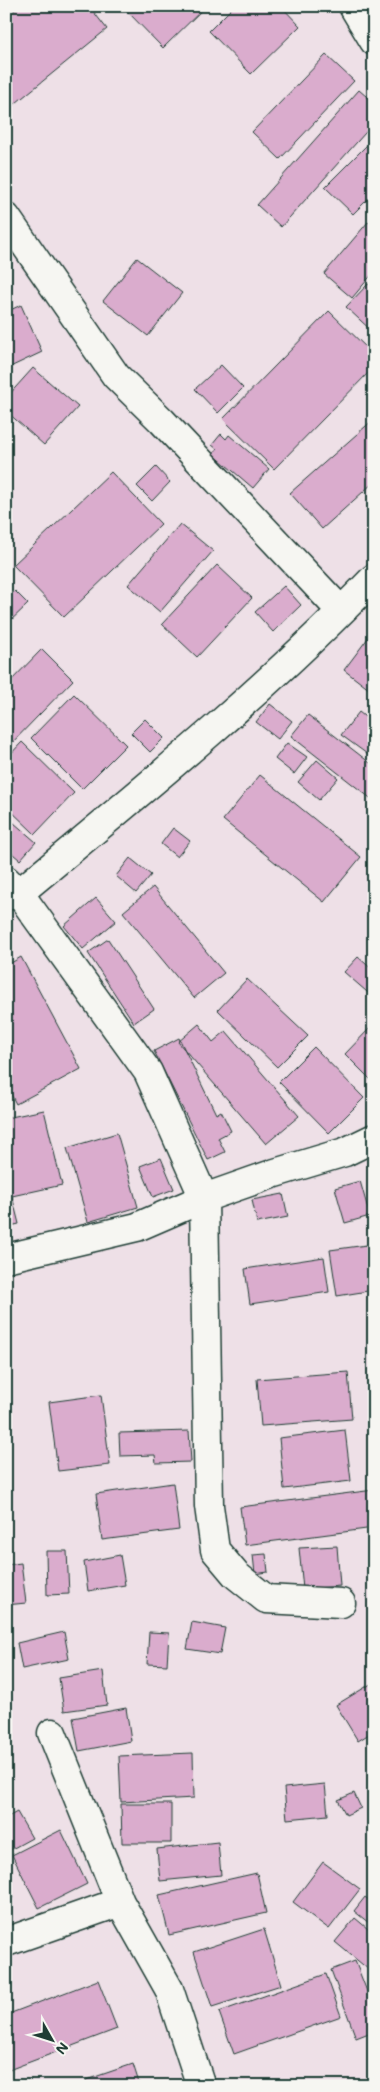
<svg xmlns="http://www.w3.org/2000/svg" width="380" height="2092" font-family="Mali,sans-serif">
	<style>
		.building { fill: #daaccd; stroke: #1f3d34 }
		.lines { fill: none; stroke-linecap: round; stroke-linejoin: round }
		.minor-casing { stroke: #1f3d34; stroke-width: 31 }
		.minor { stroke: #f6f6f2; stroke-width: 28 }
	</style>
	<rect width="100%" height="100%" fill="#eee0e7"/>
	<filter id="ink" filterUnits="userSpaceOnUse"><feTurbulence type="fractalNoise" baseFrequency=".02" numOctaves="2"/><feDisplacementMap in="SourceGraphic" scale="10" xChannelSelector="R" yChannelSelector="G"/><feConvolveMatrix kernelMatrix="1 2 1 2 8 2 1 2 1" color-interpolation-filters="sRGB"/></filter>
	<g filter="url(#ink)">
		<!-- building -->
		<path class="building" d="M19,6H89L107,29L6,111V17Z
			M126,6H206L163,48L124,8Z
			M234,6H281L300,26L251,74L209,31Z
			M326,55L354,81L280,159L252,132Z
			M359,90L374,103V123L281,227L257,205Z
			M374,138V193L353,214L325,187Z
			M368,222L374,227V272L352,298L324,274Z
			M137,258L182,293L148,336L103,301Z
			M368,284L374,288V333L346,307Z
			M21,305L42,352L6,369V312Z
			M329,311L374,355V367L274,469L223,419Z
			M221,365L243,388L218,413L195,389Z
			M33,368L78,407L44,445L6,411V398Z
			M374,419V482L322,529L290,493Z
			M221,434L226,439L229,435L269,469L253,488L213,454L217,449L212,445Z
			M156,467L170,482L152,501L137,486Z
			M111,472L161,524L64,617L13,565Z
			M180,524L213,551L160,612L128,585Z
			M217,565L252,598L197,657L162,624Z
			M284,586L301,605L273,632L255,612Z
			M15,591L28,604L6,625V600Z
			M374,630V693L344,670Z
			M42,649L73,680L6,749V686Z
			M74,694L126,745L82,789L31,738Z
			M270,704L292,721L278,739L256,722Z
			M359,712L374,724V759L341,735Z
			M308,715L374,766V801L291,736Z
			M145,719L164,738L150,752L131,733Z
			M22,742L74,793L35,834L6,806V759Z
			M287,743L307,757L294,774L275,759Z
			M317,760L338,778L319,800L298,782Z
			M260,775L361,857L324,902L223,820Z
			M6,816L36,842L20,860L6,848Z
			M173,828L190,841L177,857L161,844Z
			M130,858L151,875L136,893L116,876Z
			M153,887L224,973L194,998L123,912Z
			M96,898L116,921L83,949L64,926Z
			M108,939L154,1009L134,1023L88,953Z
			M21,957L81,1069L16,1104L6,1085V966Z
			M358,957L374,971V998L344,972Z
			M247,979L308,1036L277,1067L218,1010Z
			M199,1024L213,1042L226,1031L299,1116L266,1144L178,1042Z
			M370,1028L374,1031V1083L345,1054Z
			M179,1038L216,1114L221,1111L231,1131L218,1138L225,1152L208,1160L154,1051Z
			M314,1047L364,1098L329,1133L279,1082Z
			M44,1110L62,1185L12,1196L19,1224L6,1227V1118Z
			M117,1133L138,1207L88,1222L67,1148Z
			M161,1158L174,1189L153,1197L140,1166Z
			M360,1181L370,1216L345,1223L335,1188Z
			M283,1194L288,1217L257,1223L252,1200Z
			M374,1244V1290L337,1296L330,1250Z
			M324,1257L329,1292L250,1304L245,1269Z
			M348,1372L352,1419L261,1426L257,1379Z
			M101,1395L110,1465L58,1471L49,1402Z
			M345,1430L351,1481L284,1489L279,1438Z
			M189,1431L191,1462L156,1463L155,1455L120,1456L119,1433Z
			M173,1483L179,1530L102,1540L96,1494Z
			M374,1490V1528L245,1545L240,1507Z
			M337,1546L340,1586L303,1589L299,1548Z
			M46,1551H67L69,1594L47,1595Z
			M266,1554L268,1572L255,1574L253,1555Z
			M120,1555L125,1585L88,1591L84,1562Z
			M21,1563L26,1603L6,1605V1565Z
			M192,1622L225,1628L220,1654L187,1649Z
			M64,1632L69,1659L22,1669L17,1643Z
			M149,1632L169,1633L167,1665L147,1664Z
			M103,1671L107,1705L64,1711L59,1678Z
			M374,1682V1731L358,1741L336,1705Z
			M126,1708L131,1741L79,1751L73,1718Z
			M193,1753L194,1798L121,1802L119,1756Z
			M325,1784L328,1815L287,1819L284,1788Z
			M354,1793L361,1808L346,1815L338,1800Z
			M121,1804H171V1843H122Z
			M17,1812L32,1838L10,1850L6,1843V1818Z
			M61,1830L87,1884L39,1908L12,1855Z
			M218,1842L221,1875L160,1881L157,1849Z
			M323,1862L360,1889L329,1929L293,1902Z
			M257,1873L266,1913L169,1935L159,1895Z
			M6,1884L13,1898L6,1902Z
			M365,1897L374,1904V1927L354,1911Z
			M355,1918L374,1934V1974L335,1942Z
			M264,1929L281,1985L212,2007L194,1952Z
			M355,1961L374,2009V2031L356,2038L331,1970Z
			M326,1974L341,2016L234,2054L219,2012Z
			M98,1980L117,2029L6,2071V2015Z
			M133,2064L140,2086H88L86,2080Z"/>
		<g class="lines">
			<!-- minor casing -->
			<g class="minor-casing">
				<path id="minor" d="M353,6L374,41
					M6,217L116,376L162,421L341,611
					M6,880L19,893L148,1072L204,1198L209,1506L215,1550L236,1575L266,1599L341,1603
					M6,896L19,893C141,792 264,692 374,578
					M6,1258L137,1227L204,1198L275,1173L345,1152L374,1138
					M52,1733L120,1902L169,1989L201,2086
					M6,1942L120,1902"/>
			</g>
			<!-- minor -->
			<use href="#minor" class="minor"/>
		</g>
	</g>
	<!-- margin -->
	<rect width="380" height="2092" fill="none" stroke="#f6f6f2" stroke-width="25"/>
	<rect x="12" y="12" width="355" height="2067" fill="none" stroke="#1f3d34" stroke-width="2" filter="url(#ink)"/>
	<!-- north arrow -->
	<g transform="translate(52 2040) rotate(129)" stroke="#f6f6f2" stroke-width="4" paint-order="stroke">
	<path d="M0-4L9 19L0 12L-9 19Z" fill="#1f3d34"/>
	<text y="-8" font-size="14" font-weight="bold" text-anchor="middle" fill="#1f3d34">N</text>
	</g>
</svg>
